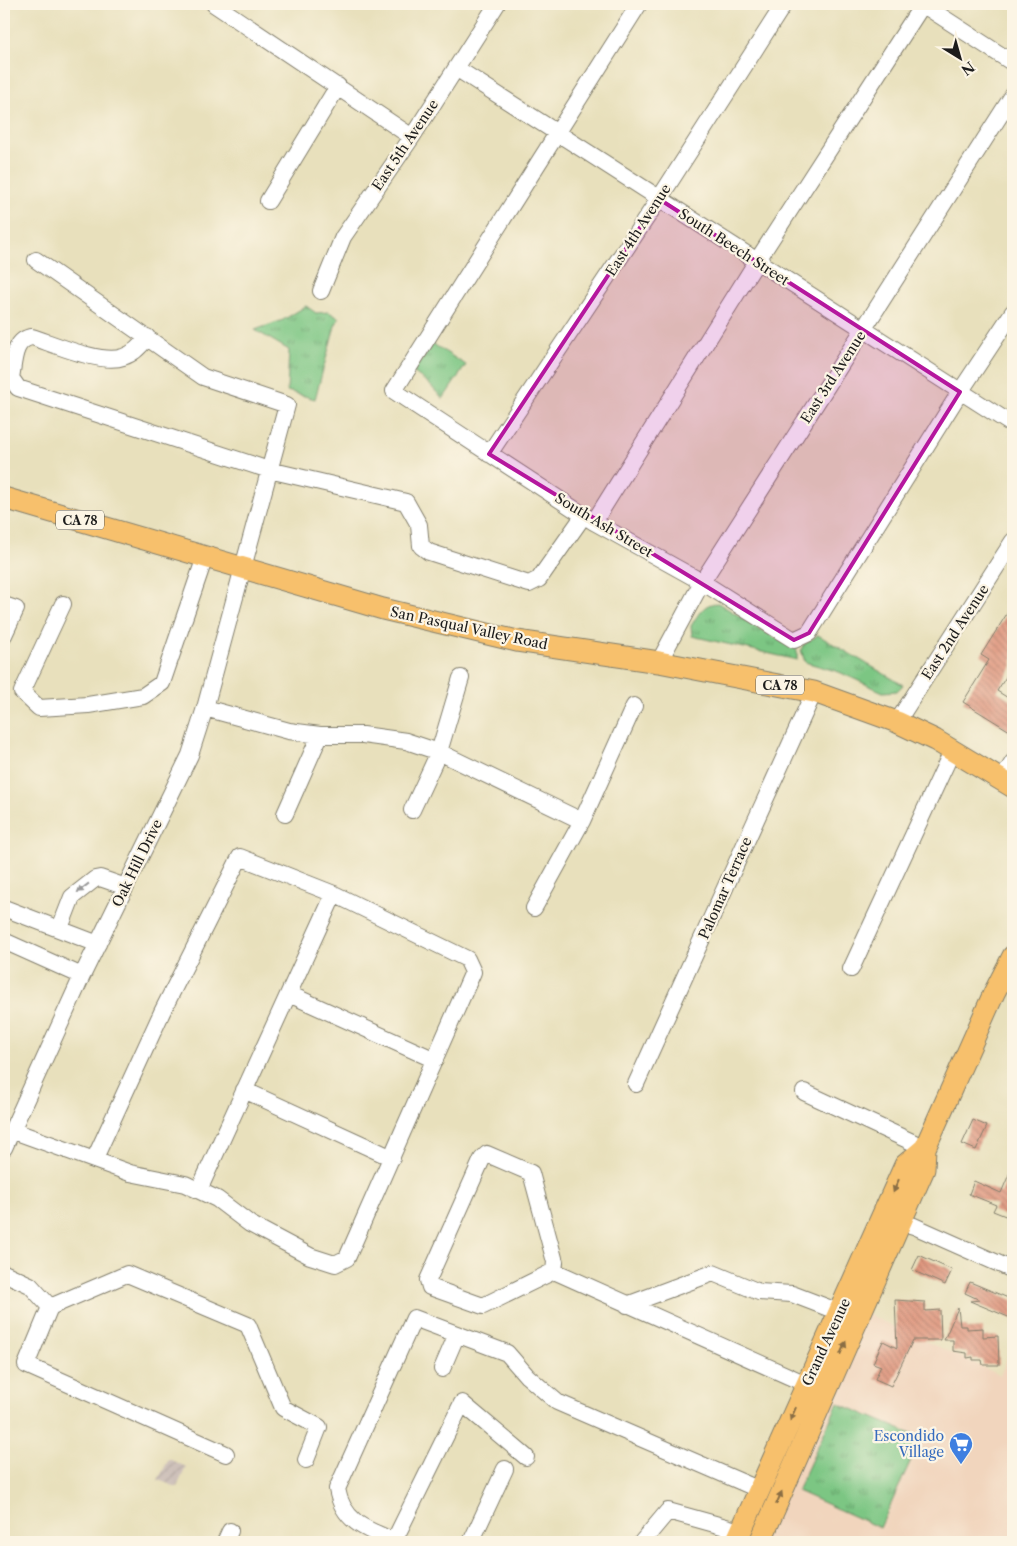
<svg xmlns="http://www.w3.org/2000/svg" width="1017" height="1546" font-family="'Libre Caslon Text',serif">
	<style>
		.built { fill: #f1d5bd }
		.industrial { fill: url(#industrial-furrows) }
		.grass { fill: url(#grass-tufts); stroke: #4c7150 }
		.building { fill: url(#building-back-hatch) }
		.lines { fill: none; stroke-linecap: round; stroke-linejoin: round }
		.minor-casing { stroke: #827e6c; stroke-width: 18 }
		.major-casing { stroke: #827e6c; stroke-width: 23 }
		.minor { stroke: #fff; stroke-width: 16 }
		.major { stroke: #f7c06c; stroke-width: 21 }
		.oneway { fill: #999 }
		.oneway2 { fill: #8a6e44 }
		.marked { fill: #b5179e; fill-opacity: 0.2; stroke: #b5179e; stroke-width: 4; stroke-linejoin: round }
		.labels { text-anchor: middle; dominant-baseline: central; stroke-width: 4.5; stroke-linejoin: round; paint-order: stroke }
		.shield { fill: #fcf5e5; stroke: #5f5d58; stroke-width: 1 }
		.shield-label { font-size: 12px; font-weight: bold; fill: #1c1c1c }
		.street-label { font-size: 14px; fill: #1c1c1c; stroke: #fcf5e5 }
		.shop-label { font-size: 14px; fill: #366cbe; stroke: #fcf5e5; text-anchor: end }
	</style>
	<defs>
		<pattern id="industrial-furrows" width="10" height="10" patternUnits="userSpaceOnUse" patternTransform="scale(1.25)"><rect width="10" height="10" fill="#cec1ba"/><path d="M-1 1l2-2M0 10L10 0M9 11l2-2" fill="none" stroke="#b0a59f"/></pattern>
		<pattern id="grass-tufts" width="24" height="20" patternUnits="userSpaceOnUse" patternTransform="scale(1.25)"><rect width="24" height="20" fill="#7cc683"/><path d="M3 7l-1-3M5 7V3M7 7l1-3M15 17l-1-3M17 17v-4M19 17l1-3" fill="none" stroke="#65a06a"/></pattern>
		<pattern id="building-back-hatch" width="6" height="6" patternUnits="userSpaceOnUse" patternTransform="scale(1.25)"><rect width="6" height="6" fill="#dd8f76"/><path d="M-1 5l2 2M0 0l6 6M5-1l2 2" fill="none" stroke="#b27460"/></pattern>
	</defs>
	<rect width="100%" height="100%" fill="#fcf5e5"/>
	<filter id="ink" filterUnits="userSpaceOnUse"><feTurbulence type="fractalNoise" baseFrequency=".02" numOctaves="2"/><feDisplacementMap in="SourceGraphic" scale="10" xChannelSelector="R" yChannelSelector="G"/><feConvolveMatrix kernelMatrix="1 2 1 2 8 2 1 2 1" color-interpolation-filters="sRGB"/></filter>
	<filter id="wash" filterUnits="userSpaceOnUse"><feTurbulence type="fractalNoise" baseFrequency=".0096" numOctaves="4" result="noise"/><feDisplacementMap in="SourceGraphic" scale="20" xChannelSelector="R" yChannelSelector="G"/><feGaussianBlur stdDeviation="1.12" result="paint"/><feColorMatrix in="noise" values="0 0 0 0 0 0 0 0 0 0 0 0 0 0 0 0 0 1.4 0 .05"/><feComposite in="paint" operator="in"/></filter>
	<g filter="url(#wash)">
		<rect width="100%" height="100%" fill="#e8e0bc"/>
		<!-- built -->
		<path class="built" d="M855,1303L875,1318L1000,1375L1013,1345V1542H748Z"/>
		<!-- industrial -->
		<path class="industrial" d="M169,1459L186,1467L177,1487L158,1480Z"/>
		<!-- grass -->
		<path class="grass" d="M306,306L316,313L329,312L339,318L335,326L315,399L287,391L289,350L255,330L283,320Z
			M433,344L466,365L443,399L428,383L413,372Z
			M718,603L782,642L794,646L797,650V660L692,636L691,626C698,615 703,603 718,603Z
			M818,635L903,685L897,691L883,692L839,672L805,662L801,650L803,645Z
			M838,1403L921,1438L880,1528L797,1491Z"/>
		<g id="blocks">
			<!-- building -->
			<path class="building" d="M1013,604V666L997,691L1013,701V733L963,702L989,660L981,655Z
				M973,1120L987,1126L976,1150L962,1144Z
				M1013,1165V1219L993,1211L996,1205L969,1194L974,1181L1001,1193Z
				M919,1255L952,1270L945,1285L912,1270Z
				M970,1282L1013,1300V1319L970,1301L980,1300L965,1293Z
				M895,1300L925,1302V1311L940,1310L941,1340H913L891,1386L875,1379L881,1366L873,1363L883,1341L897,1348Z
				M958,1308L960,1326H967V1329L983,1328V1337L998,1336L999,1365H983L982,1360H973V1357L967,1358V1353L953,1351V1340H944Z"/>
		</g>
	</g>
	<g filter="url(#ink)">
		<use href="#blocks" fill-opacity="0" stroke="#827e6c" stroke-width="1"/>
		<g class="lines">
			<!-- minor casing -->
			<g class="minor-casing">
				<path id="minor" d="M214,4L412,137
					M639,4L394,391L594,522L702,582L794,640L809,633L960,392L1013,312
					M922,4L1013,63
					M456,68L1013,425
					M268,201L338,86
					M321,291L343,237L412,137L497,4
					M147,337C141,346 133,354 123,357C102,365 54,344 32,337C13,339 14,363 11,378L18,388L269,470L406,502L419,525L421,546L429,552L529,584L539,579L584,515
					M489,454L659,199L784,4
					M594,522L757,261L923,4
					M63,604L22,692L39,708L88,705L143,696L162,683L205,557
					M4,605L16,609L4,635
					M659,662L702,582L1013,95
					M205,708L289,731L320,735H363L406,741L439,752L582,821
					M897,722L1013,541
					M1002,780L1013,762
					M412,810L439,752L461,678
					M285,814L320,735
					M4,908L98,944
					M534,908L582,821L634,706
					M60,928L72,897L95,879L100,878L126,887
					M4,941L82,976
					M851,969L953,749
					M289,994L435,1060
					M636,1084L814,692
					M244,1090L392,1158
					M804,1092L925,1148
					M11,1130L130,1173L185,1184L217,1199L250,1224L310,1256L335,1264L347,1258L473,972L467,959L334,894L240,857L162,1012L95,1158
					M4,1148L82,976L190,755L205,708L287,405L203,377L36,260
					M487,1154L531,1173L555,1262L554,1271L483,1306L430,1287L428,1280L482,1159Z
					M199,1190L334,894
					M900,1222L914,1226L1013,1270
					M554,1271L806,1384
					M4,1273L30,1285L50,1307L26,1365L226,1454
					M627,1305L713,1273L759,1292L792,1294L839,1312
					M50,1307L127,1274L248,1325L283,1408L319,1427L306,1460
					M442,1369L457,1334
					M394,1541L462,1403L526,1457
					M225,1542L230,1531
					M397,1542C368,1530 343,1523 337,1489L414,1318L507,1353L527,1376L557,1402L760,1490
					M471,1542L505,1469
					M642,1542L668,1511L740,1531"/>
			</g>
			<!-- major casing -->
			<g class="major-casing">
				<path id="major" d="M4,498L383,609L517,641L659,662L814,692L897,722L935,740L1013,787
					M736,1542L905,1165L925,1148
					M760,1542L924,1169L925,1148L994,993L1013,956"/>
			</g>
			<!-- minor -->
			<use href="#minor" class="minor"/>
			<!-- major -->
			<use href="#major" class="major"/>
		</g>
		<!-- one-way arrows -->
		<defs><path id="oneway-solid" d="M-6-.8H1V-3.2L6.5 0L1 3.2V.8H-6Z" transform="scale(1.25)"/></defs>
		<use class="oneway" href="#oneway-solid" transform="translate(83 888) rotate(142)"/>
		<g class="oneway2">
			<use href="#oneway-solid" transform="translate(896 1186) rotate(113)"/>
			<use href="#oneway-solid" transform="translate(843 1348) rotate(-66)"/>
			<use href="#oneway-solid" transform="translate(793 1414) rotate(114)"/>
			<use href="#oneway-solid" transform="translate(779 1498) rotate(-66)"/>
		</g>
	</g>
	<!-- marked area -->
	<path class="marked" d="M659,199L960,392L809,633L794,640L489,454Z"/>
	<!-- icons -->
	<defs>
		<g id="supermarket-pin" transform="scale(1.25)"><path d="M0 17L-7.5 6A9.5 9.5 0 1 1 7.5 6Z" fill="#3f7fe0" stroke="#fcf5e5"/><path d="M-6-5.5h2.5l.6 2H6L4.5 2H-2.5L-4.4-4H-6ZM-1.5 3.2a1.3 1.3 0 1 0 .1 0ZM3 3.2a1.3 1.3 0 1 0 .1 0Z" fill="#fff"/></g>
	</defs>
	<g fill-rule="evenodd">
		<use href="#supermarket-pin" x="961" y="1444"/>
	</g>
	<g class="labels">
		<!-- shield labels -->
		<g class="shield">
			<rect x="56" y="510.5" width="48" height="19" rx="4"/>
			<rect x="756" y="675.5" width="48" height="19" rx="4"/>
		</g>
		<g class="shield-label">
			<text x="80" y="520">CA 78</text>
			<text x="780" y="685">CA 78</text>
		</g>
		<!-- street labels -->
		<g class="street-label">
			<text transform="translate(405 145) rotate(-56)">East 5th Avenue</text>
			<text transform="translate(638 230) rotate(-57)">East 4th Avenue</text>
			<text transform="translate(734 247) rotate(33)">South Beech Street</text>
			<text transform="translate(833 377) rotate(-57)">East 3rd Avenue</text>
			<text transform="translate(604 525) rotate(31)">South Ash Street</text>
			<text transform="translate(469 628) rotate(12)">San Pasqual Valley Road</text>
			<text transform="translate(955 632) rotate(-57)">East 2nd Avenue</text>
			<text transform="translate(137 863) rotate(-64)">Oak Hill Drive</text>
			<text transform="translate(725 888) rotate(-66)">Palomar Terrace</text>
			<text transform="translate(826 1342) rotate(-65)">Grand Avenue</text>
		</g>
		<!-- shop labels -->
		<g class="shop-label">
			<text x="944" y="1436">Escondido<tspan x="944" dy="16">Village</tspan></text>
		</g>
	</g>
	<!-- margin -->
	<rect width="1017" height="1546" fill="none" stroke="#fcf5e5" stroke-width="20"/>
	<!-- north arrow -->
	<g transform="translate(960 58) rotate(143)" stroke="#fcf5e5" stroke-width="4" paint-order="stroke">
	<path d="M0-4L9 19L0 12L-9 19Z" fill="#1c1c1c"/>
	<text y="-8" font-size="14" font-weight="bold" text-anchor="middle" fill="#1c1c1c">N</text>
	</g>
</svg>
